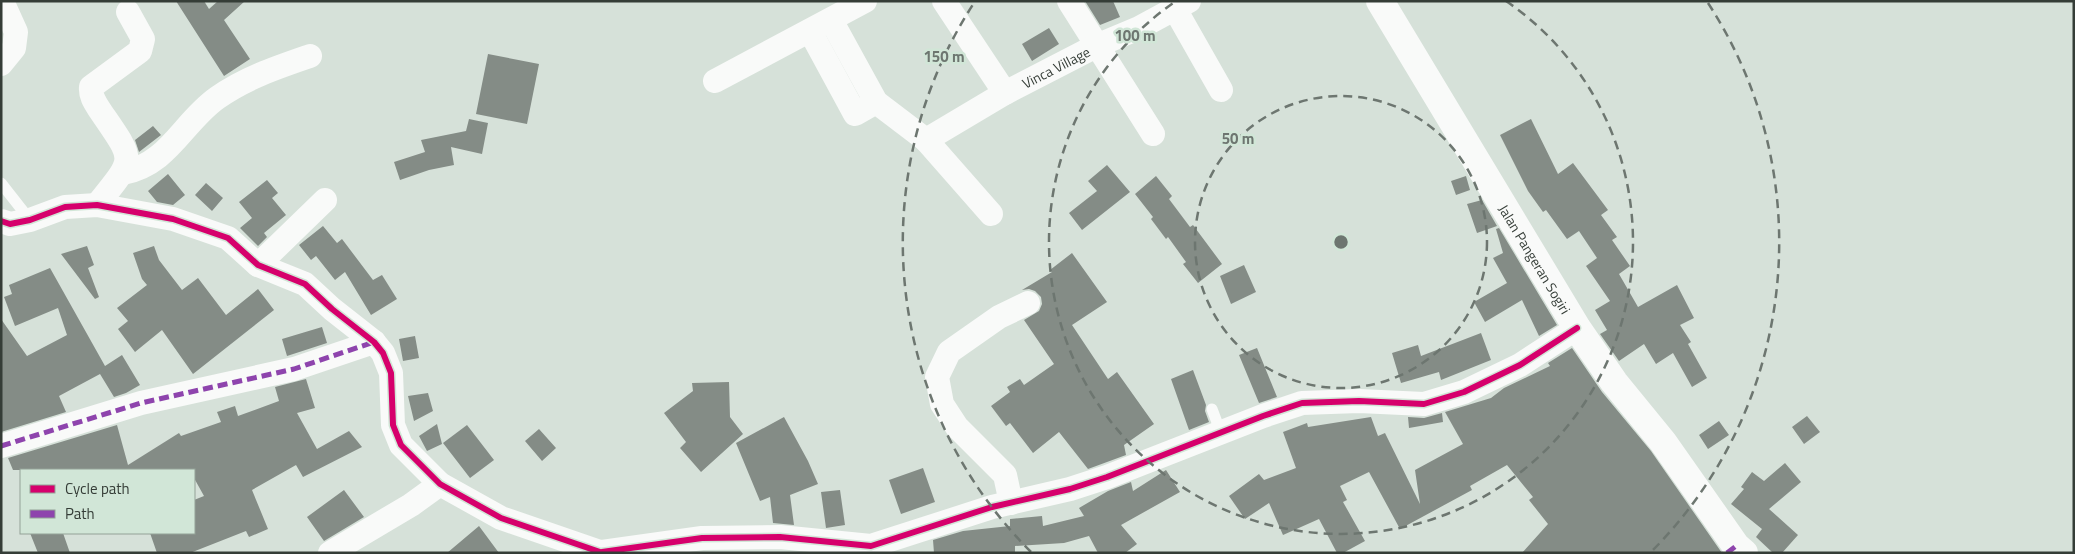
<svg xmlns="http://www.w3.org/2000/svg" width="2075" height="554" font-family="'Titillium Web',sans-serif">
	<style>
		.building { fill: #848c86 }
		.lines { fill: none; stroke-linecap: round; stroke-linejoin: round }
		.lane { stroke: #f9faf9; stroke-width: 11 }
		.street { stroke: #f9faf9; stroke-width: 24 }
		.secondary { stroke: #f9faf9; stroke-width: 28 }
		.quiet { stroke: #8e44ad; stroke-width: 5; stroke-dasharray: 10 5; stroke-linecap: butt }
		.cycleway-casing { stroke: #d1e6d7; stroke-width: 9 }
		.cycleway { stroke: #d6006c; stroke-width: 6 }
		.ring { fill: none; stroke: #6d7670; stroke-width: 2.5; stroke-dasharray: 9 6 }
		.labels { text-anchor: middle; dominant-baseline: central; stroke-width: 5; stroke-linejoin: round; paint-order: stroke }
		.street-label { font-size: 14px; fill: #353d37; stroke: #d1e6d7 }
		.centre { fill: #6d7670; stroke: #d1e6d7; stroke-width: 2.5 }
		.ring-label { font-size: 15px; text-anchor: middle; font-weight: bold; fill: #6d7670; stroke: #d1e6d7; stroke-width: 5; stroke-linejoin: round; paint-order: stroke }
	</style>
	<rect width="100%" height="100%" fill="#d6e1d9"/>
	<!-- building -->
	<path class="building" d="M176,1H204L209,9L218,1H245L224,20L250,59L224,76Z
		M1085,1H1113L1120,17L1100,25Z
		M1049,28L1059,44L1032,61L1022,44Z
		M488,54L539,64L527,124L476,114Z
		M469,119L488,123L482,154L451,147L454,165L429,170L400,180L394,162L425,152L421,140L466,131Z
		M1531,119L1558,174L1573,163L1608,210L1601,215L1617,237L1612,240L1630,266L1619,274L1638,307L1677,285L1694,318L1680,325L1691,342L1688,344L1707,378L1692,387L1673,353L1656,364L1644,344L1619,361L1600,334L1607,330L1595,310L1610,301L1586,266L1597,258L1579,231L1567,239L1546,210L1543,212L1528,191L1500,135Z
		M153,126L161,135L139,152L135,140Z
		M1107,165L1130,192L1082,230L1069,213L1097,191L1088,181Z
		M168,174L185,195L173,205L157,202L148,191Z
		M1156,176L1172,196L1169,199L1190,227L1193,225L1222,264L1198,283L1183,264L1186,262L1168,237L1166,239L1151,219L1153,217L1135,194Z
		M1466,176L1470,190L1456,195L1451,181Z
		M267,180L278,193L272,198L286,215L264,233L267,237L258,246L240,228L252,218L239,202Z
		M206,183L223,198L212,211L195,195Z
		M1482,200L1497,226L1477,233L1467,204Z
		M323,226L337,243L342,239L373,280L382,275L397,299L371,315L345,272L335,280L316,256L311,260L299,245Z
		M1499,228L1557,325L1539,336L1522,300L1485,322L1474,302L1507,283L1493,258L1503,253L1496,229Z
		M87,246L94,265L88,268L99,297L95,299L61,254Z
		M154,246L159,260L182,290L198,278L226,315L258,289L274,310L193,374L162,330L135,352L118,329L128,321L117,308L147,285L142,279L133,253Z
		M1072,253L1107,302L1072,325L1108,379L1117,372L1154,424L1124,445L1126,455L1088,469L1059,432L1033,453L1010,423L1006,426L991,406L1010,392L1007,387L1020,379L1024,385L1054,364L1024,320L1039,311L1042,304L1041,297L1035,291L1029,289L1022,290L1052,272L1050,270Z
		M1244,265L1256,292L1231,304L1220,276Z
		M50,268L105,366L122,355L140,385L126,393L114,397L100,374L59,396L66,412L1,432V319L27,356L67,335L58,308L15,326L4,297L12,294L9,285Z
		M322,327L327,343L287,356L282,339Z
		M1481,333L1491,360L1441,380L1439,372L1401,383L1392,353L1418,345L1421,356Z
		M415,336L419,358L403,361L399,339Z
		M1257,348L1277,397L1259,403L1239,355Z
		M1572,348L1602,392L1651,451L1722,553H1522L1548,524L1529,500L1533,497L1507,465L1470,486L1472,490L1400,529L1369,472L1340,486L1347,500L1343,502L1365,541L1343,553H1337L1319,519L1283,535L1269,503L1245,519L1229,496L1259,474L1264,480L1296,468L1283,432L1307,423L1308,427L1371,417L1378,436L1385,433L1420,504L1415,470L1463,444L1445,412L1491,398L1504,388L1550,366L1548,363Z
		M1193,370L1206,405L1205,411L1209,422L1189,430L1171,379Z
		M306,379L315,408L297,413L317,449L349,431L362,447L303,477L296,465L252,490L268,529L249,537L246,531L190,553H157L150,533H194V500L204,496L194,478V470H13L8,458L117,425L128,465L179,433L181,436L221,422L217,412L235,406L238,416L279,401L275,387Z
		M729,382L730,417L743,434L701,472L680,448L686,442L664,413L693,391L692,383Z
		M428,393L433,411L414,421L408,396Z
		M1442,413L1443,422L1409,428L1408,417L1424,418Z
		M1807,416L1820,432L1804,444L1792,427Z
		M784,417L808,461L818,484L790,495L794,525L773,523L770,497L760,501L736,443Z
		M1719,421L1729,435L1708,449L1699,435Z
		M437,424L442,444L427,451L419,436Z
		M467,425L494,460L470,478L443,443Z
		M539,429L556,448L542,461L525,441Z
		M1785,463L1801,482L1769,509L1798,535L1782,553H1773L1756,537L1762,529L1731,504L1744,489L1741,487L1752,472L1764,481Z
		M923,468L935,502L901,514L889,480Z
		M1166,470L1180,492L1121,525L1137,544L1125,553H1098L1089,536L1064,543L1015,546V553H934L933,540L963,531L1010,526V519L1042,516L1043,526L1084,516L1079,508L1108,491L1131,482L1133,491Z
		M344,490L364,517L324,541L307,517Z
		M840,490L845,525L826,528L821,492Z
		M479,526L499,553H447Z
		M30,533H63L70,553H38Z"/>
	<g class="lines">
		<!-- lane -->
		<path class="lane" d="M1,183L30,220
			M1212,409L1221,433"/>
		<!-- street -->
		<g class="street">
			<path d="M944,1L1005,93"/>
			<path d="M1069,1L1153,134"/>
			<path d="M1175,9L1221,90"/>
			<path d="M831,20L876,102L926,140L991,214"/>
			<path d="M810,31L855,114L876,102"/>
			<path d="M1,64L14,48L16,32L2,1"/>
			<path d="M715,81L865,1"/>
			<path id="s1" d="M926,140L1005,93L1096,46L1139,28L1189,1"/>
			<path d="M123,173C169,164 182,123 217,98C245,78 278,67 310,56"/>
			<path d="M97,205C135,157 136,163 101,112C96,104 90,97 91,87L140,51L143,39L128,12"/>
			<path d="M1,221L10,224L30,220L65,207L97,205L173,219L228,238L258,265L305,284L332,309L374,342L383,353L391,373L393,425L401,445L440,484L501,518L603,553"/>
			<path d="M258,265L325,200"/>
			<path d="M1,446L141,403L294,369L374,342"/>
			<path d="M1011,503L1005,475L957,427L942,404L937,377L949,352L999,317L1028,303"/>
			<path d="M602,552L702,538L780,537L871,546L992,507L1070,489L1107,477L1263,416L1302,403L1359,401L1424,404L1464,392L1520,365L1577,328"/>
			<path d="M330,553L411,505L440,484"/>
		</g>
		<!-- secondary -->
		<path class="secondary" id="s2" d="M1380,1L1577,328L1614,382L1663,442L1736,546L1744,553"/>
		<!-- quiet -->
		<path class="quiet" d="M1,446L141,403L294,369L374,342
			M1727,553L1736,546"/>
		<!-- cycleway casing -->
		<g class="cycleway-casing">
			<path id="cycleway" d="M1,221L10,224L30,220L65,207L97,205L173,219L228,238L258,265L305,284L332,309L374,342L383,353L391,373L393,425L401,445L440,484L501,518L603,553
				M602,552L702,538L780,537L871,546L992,507L1070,489L1107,477L1263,416L1302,403L1359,401L1424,404L1464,392L1520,365L1577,328"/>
		</g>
		<!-- cycleway -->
		<use href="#cycleway" class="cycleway"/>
	</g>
	<!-- distance rings -->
	<g class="ring">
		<circle cx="1341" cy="242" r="146"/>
		<path d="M1506 1A292 292 0 1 1 1176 1"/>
		<path d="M1031 552A438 438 0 0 1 974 3M1708 3A438 438 0 0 1 1651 552"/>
	</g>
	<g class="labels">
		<!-- street labels -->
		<g class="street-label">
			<text stroke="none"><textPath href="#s1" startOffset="149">Vinca Village</textPath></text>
			<text stroke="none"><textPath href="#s2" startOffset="301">Jalan Pangeran Sogiri</textPath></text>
		</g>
	</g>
	<circle cx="1341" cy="242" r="8" class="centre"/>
	<g class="ring-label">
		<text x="1135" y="41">100 m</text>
		<text x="944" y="62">150 m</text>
		<text x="1238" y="144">50 m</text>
	</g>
	<!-- border -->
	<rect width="2075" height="554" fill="none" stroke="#353d37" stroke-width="5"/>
	<!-- legend -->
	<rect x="20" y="469" width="175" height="65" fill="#d1e6d7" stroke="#93a297"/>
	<rect x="30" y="485" width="25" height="8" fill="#d6006c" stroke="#93a297"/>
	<text x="65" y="494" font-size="15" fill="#353d37">Cycle path</text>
	<rect x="30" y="510" width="25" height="8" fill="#8e44ad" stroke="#93a297"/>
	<text x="65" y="519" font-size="15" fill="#353d37">Path</text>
</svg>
